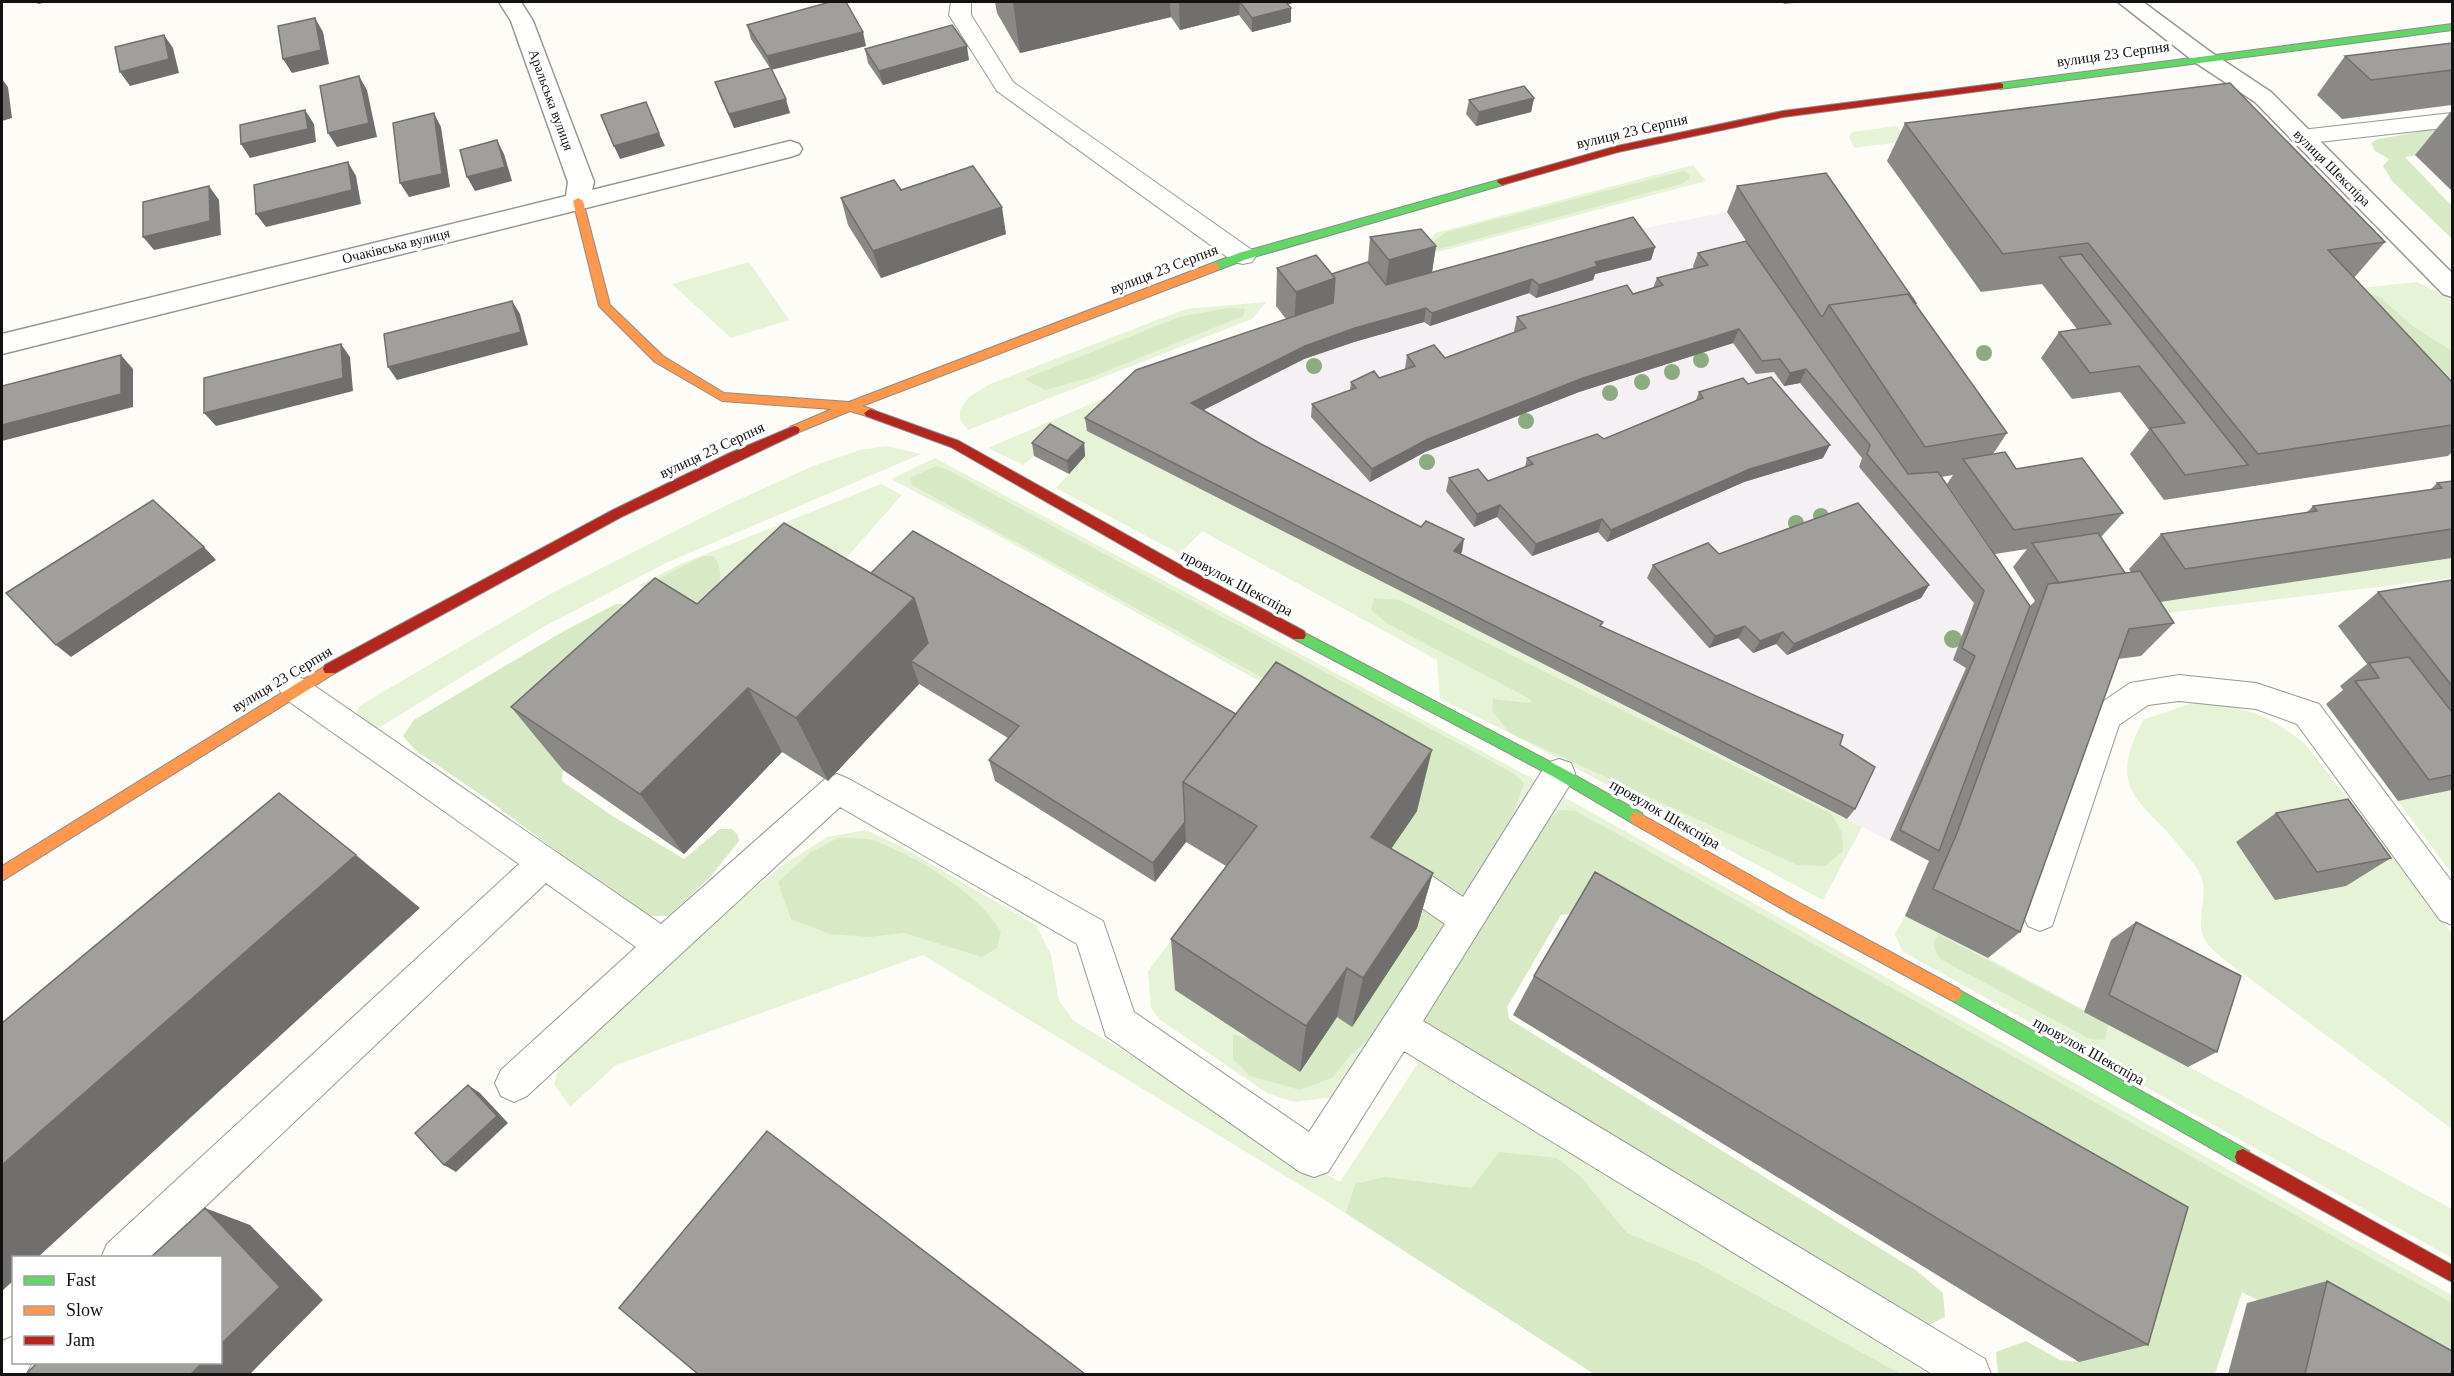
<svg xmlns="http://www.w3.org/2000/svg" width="2454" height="1376" font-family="Georgia,serif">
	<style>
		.industrial { fill: #f5f0f3 }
		.green { fill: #e7f3d7 }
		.forest { fill: #d8eac5 }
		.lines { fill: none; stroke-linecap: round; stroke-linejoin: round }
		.lane-casing { stroke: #979795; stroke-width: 2 }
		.street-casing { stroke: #979795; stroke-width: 3 }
		.fast-casing { stroke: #8e8d8b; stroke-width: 2 }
		.slow-casing { stroke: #8e8d8b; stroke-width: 2 }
		.jam-casing { stroke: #8e8d8b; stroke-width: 2 }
		.lane { fill: #fffffe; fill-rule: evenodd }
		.street { fill: #fffffe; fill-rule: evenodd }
		.fast { fill: #63d668; fill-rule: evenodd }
		.slow { fill: #ff974d; fill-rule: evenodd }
		.jam { fill: #b3261e; fill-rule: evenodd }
		.tree { fill: #8cac80 }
		.wall { fill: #8a8986; fill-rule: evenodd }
		.shaded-wall { fill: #716f6d }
		.building { fill: #a19f9c; stroke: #716f6d; stroke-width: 1.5 }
		.labels { text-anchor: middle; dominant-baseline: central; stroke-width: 6; stroke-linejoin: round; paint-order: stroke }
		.far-street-label { font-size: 14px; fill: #111; stroke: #fff }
		.street-label { font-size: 15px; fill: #111; stroke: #fff }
	</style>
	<rect width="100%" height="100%" fill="#fdfcf7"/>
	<!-- industrial -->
	<path class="industrial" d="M1727,212L1900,486L2020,619L1929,861L1087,431L1629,231Z"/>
	<!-- green -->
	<path class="green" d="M1897,126L1908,141L1854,148L1849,137L1852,132Z
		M1693,165L1706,181L1415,258L1436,233Z
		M749,262L789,320L731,338L672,284Z
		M2417,282L2452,300V386L2360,288Z
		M1266,302L1252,319L968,430L960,420V410L969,397L990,384L1186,309Z
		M1137,384L1088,431L1862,827L1823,900L1510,733L1440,699L1437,660L1202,531L1180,554L1056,488L1085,456H1034L1023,465L988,448Z
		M887,446L921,454L666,563L543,627L372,732L355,718L359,706L552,593L727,505L813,466L860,450Z
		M935,458L1535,780L1512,822L1001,537L891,479Z
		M881,484L902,495L814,594L745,661L639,585L681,564Z
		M2452,558V578L2117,619L2111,609Z
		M2195,702C2244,707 2268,713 2306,745L2452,934V1129L2222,958C2217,953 2210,948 2206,942C2194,924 2208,899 2202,879C2200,871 2192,862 2187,856C2149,801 2102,798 2143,720Z
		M2452,790V874L2398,801Z
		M1557,793L2452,1295V1343L1536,836Z
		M866,830L902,847L1036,925L1051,955L1059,1001L1074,1021L1340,1182L1422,1057L1928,1374H1594L1328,1202L923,955L616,1065L570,1107L554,1084L560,1067L589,1028L780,867L827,837Z
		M1227,867L1176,990L1237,1031L1300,1090L1332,1078L1354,1052L1385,1027L1334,1097L1294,1102L1267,1093L1159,1019L1151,1008L1148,971Z
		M1905,916L1988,958L2452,1209V1258L1902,951L1895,934Z"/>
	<!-- forest -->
	<path class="forest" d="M2452,126V151L2405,157L2452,206V239L2392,181L2383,166L2389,159L2375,151L2371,143L2378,139Z
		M1683,171L1690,175L1689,179L1681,184L1428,252L1432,242L1447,232Z
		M2362,290L2380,297L2414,327L2452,351V404Z
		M1227,308L1245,309L1243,316L1089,378L1045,390L1024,379L1179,317Z
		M936,466L950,471L1515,774L1524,783L1501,849L1385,1027L1354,1052L1332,1078L1300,1090L1250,1076L1233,1059V1035L1292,1044L1270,682L912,485L910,478Z
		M703,556H714C728,578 715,594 703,614L652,582Z
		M1374,598L1400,600L1832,814L1842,833L1843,851L1825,866L1797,865L1510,733L1492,711L1493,699L1529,703L1532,700L1388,624L1371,610Z
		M616,604H626L564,755L562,781L611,815L684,859L720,829H732L738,835L739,841L711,876L669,916H644L487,799L415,750L403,736L414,720L564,631Z
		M1559,810L1575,811L1627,839L2452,1303V1374L2321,1335L2242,1292L2215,1374H1998L1996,1352L2026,1341L2060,1360L2079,1362L1579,913L1561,915L1507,1007L1509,1019L1917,1271L1943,1293L1945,1317L1922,1328L1425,1027L1423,1014L1515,867L1548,821Z
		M838,838C850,839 865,837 875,841C916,856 980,894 1001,932L997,948L982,957L904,933L869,937L830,934L791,919L778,882L811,852Z
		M1938,934L2108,1024L2105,1040L2090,1039L1940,959L1933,945Z
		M1499,1152L1557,1158L1581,1177L1627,1233L1696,1262L1901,1374H1594L1346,1213L1355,1184L1385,1177L1472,1188Z"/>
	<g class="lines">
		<!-- lane casing -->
		<g class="lane-casing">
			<path id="lane" d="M951,2H971V15L1013,82L1252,250L1256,256L1252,262L1243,264L1234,262L997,91L949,15Z
				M2452,113V127L2301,144L2293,142L2289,137L2293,132L2301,130Z
				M2179,675L2256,683L2319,704L2452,882V925L2440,920L2297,724L2256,709L2179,701L2148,705L2119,725L2052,926L2040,931L2028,926L2023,915L2095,707L2130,683Z
				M295,676L306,680L661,924L825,779L837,774L849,779L1103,921L1134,1012L1309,1132L1445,924L1396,890L1391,879L1396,868L1408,863L1420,868L1463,897L1547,763L1559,759L1571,763L1575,773L1571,783L1423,1021L1985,1359L1991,1374H1932L1404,1051L1328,1172L1314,1177L1300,1172L1106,1036L1077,944L840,807L527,1096L514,1102L501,1096L495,1083L501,1070L636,947L546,883L151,1258H101L107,1244L519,864L284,698L279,689L284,680Z
				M14,1336V1362H32L26,1374H2V1341Z"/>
		</g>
		<!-- street casing -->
		<g class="street-casing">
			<path id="street" d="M499,2H521L533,21L594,182L592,190L790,141L799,144L802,149L799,154L790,157L2,354V334L566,196L568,182L511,21Z
				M2118,2H2143L2212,53L2271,92L2452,273V297L2443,294L2255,102L2196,63Z"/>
		</g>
		<!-- fast casing -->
		<g class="fast-casing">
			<path id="fast" d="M2452,24V30L2000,89L1995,86L2000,83Z
				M1502,179L1507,182L1506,184L1247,259L1218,270H1210L1209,267L1210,264L1239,253Z
				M1299,630L1564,769L1642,813L1644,818L1642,823L1637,824L1632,823L1554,777L1294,639L1292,635L1294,631Z
				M1954,987L2249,1151L2251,1157L2249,1163L2243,1165L2237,1163L1949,999L1946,994L1949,989Z"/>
		</g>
		<!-- slow casing -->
		<g class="slow-casing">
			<path id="slow" d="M578,198L583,201L610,305L663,356L724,393L849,402L1210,264H1218L1219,267L1218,270L862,406L874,410L876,413L874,416L870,417L850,411L794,434L790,433L788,430L790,427L832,409L722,401L655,362L599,306L573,201Z
				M330,663L335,665L337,669L335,673L2,881V866Z
				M1637,812L1796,901L1959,989L1962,994L1959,999L1954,1001L1949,999L1786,911L1632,823L1630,818L1632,813Z"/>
		</g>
		<!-- jam casing -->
		<g class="jam-casing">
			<path id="jam" d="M2000,83L2003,84V88L1783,117L1618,152L1502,185L1497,182L1498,180L1617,146L1783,111Z
				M870,409L959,441L1184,567L1304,631L1306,635L1304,639H1294L1174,575L951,447L866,416L864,413Z
				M794,426L798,427L800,430L798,433L621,517L335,673H325L323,669L325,665L613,510L730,453Z
				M2243,1149L2452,1265V1282L2237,1163L2235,1157L2237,1151Z"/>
		</g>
		<!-- lane -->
		<use href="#lane" class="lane"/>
		<!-- street -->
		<use href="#street" class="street"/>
		<!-- fast -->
		<use href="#fast" class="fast"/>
		<!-- slow -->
		<use href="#slow" class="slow"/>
		<!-- jam -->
		<use href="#jam" class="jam"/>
	</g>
	<!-- trees -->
	<g class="tree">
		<circle cx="1984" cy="353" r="8"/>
		<circle cx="1701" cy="360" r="8"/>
		<circle cx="1314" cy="366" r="8"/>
		<circle cx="1672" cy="372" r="8"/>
		<circle cx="1642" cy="382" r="8"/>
		<circle cx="1610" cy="393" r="8"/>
		<circle cx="1526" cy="421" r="8"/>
		<circle cx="1427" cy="462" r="8"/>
		<circle cx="1821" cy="516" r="8"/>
		<circle cx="1796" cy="523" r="8"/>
		<circle cx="1953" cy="639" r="9"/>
	</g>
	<!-- wall -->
	<path class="wall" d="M995,2H1297L1288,4L1291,22L1252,32L1239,15L1180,30L1171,17L1020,53L997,13Z
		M1782,2H1804L1784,4Z
		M747,25L866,46L771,69L790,113L734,128L720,96L715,82L770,68L751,39Z
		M2452,43V105L2342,119L2317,95L2345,56Z
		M865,49L969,60L883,85L868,63Z
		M1534,98L1531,112L1476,126L1466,114L1469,100Z
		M2452,110V191L2415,155Z
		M1905,123L2385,242L2354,278L2452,382V452L2448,456L2164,500L2130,454L2149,430L2120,392L2072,399L2041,358L2059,332L2077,329L2042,284L1981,292L1887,161Z
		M1737,186L1916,303L1915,305L2007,433L1993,454L2016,469L2123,513L2101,537L2125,573L2131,572L2129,569L2161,534L2306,513L2313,506L2430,490L2437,483L2452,481V558L2160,602L2174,623L2141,656L2118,659L2020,932L1988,958L1905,916L1929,861L1890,840L1966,668L1953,660L1974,603L1859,467L1862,458L1800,383L1784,386L1774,372L1756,374L1733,343L1579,392L1425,452L1370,482L1311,417L1312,404L1350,390L1351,382L1379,378L1405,369L1407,355L1445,358L1515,332L1514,331L1517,317L1633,294L1653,288L1657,278L1694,269L1693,266L1698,253L1746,241L1727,212ZM1953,475L1947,484L1995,554L2027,549L2013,567L2035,601L2030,606L1941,477Z
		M901,190L1006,234L881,278L848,225L841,198Z
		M1370,237L1436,246L1432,272L1655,247L1651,260L1595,274L1593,280L1536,298L1529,293L1430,326L1424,322L1354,342L1304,359L1203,410L1261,444L1462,552L1460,554L1603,622L1601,626L1840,745L1855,809L1847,819L1087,431L1085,418L1286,319L1276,306L1277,268L1332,274L1368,262Z
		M1699,392L1823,458L1744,482L1607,542L1598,532L1532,556L1497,517L1474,527L1446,491L1449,478L1488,481L1525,467L1527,458L1604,439L1696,400Z
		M1032,443H1084L1085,456L1069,474L1034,456Z
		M1719,554L1929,585L1921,598L1787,655L1776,644L1753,653L1738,638L1709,648L1647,578L1653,565Z
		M871,573L1236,714L1417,811L1391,849L1433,873L1417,928L1352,1027L1337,1017L1300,1072L1175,990L1171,939L1226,866L1186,842L1155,882L995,781L989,760L1008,738L919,684L828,781L782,752L684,854L563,770L511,707L697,604Z
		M2452,580V790L2398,801L2326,704L2343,690L2340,686L2367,664L2338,626L2378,592Z
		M2276,813L2391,858L2346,886L2275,900L2236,842Z
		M2136,922L2217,1052L2188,1067L2084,1012L2111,940Z
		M1534,976L2148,1345L2079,1362L1513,1015Z
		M2327,1281L2452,1374H2228L2247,1303Z"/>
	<!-- shaded-wall -->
	<path class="shaded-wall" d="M35,2H48L38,4Z
		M1013,2H1170L1171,17L1020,53Z
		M1179,2H1297L1249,13L1240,2L1239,15L1180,30Z
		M1291,8V22L1252,32V18Z
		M315,18L323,32L329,64L292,73L283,59Z
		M863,32L866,46L771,70L767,56Z
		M164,35L173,48L179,73L130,86L120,72Z
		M967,46L969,60L883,85L879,71Z
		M359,76L367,90L377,137L337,147L328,133Z
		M2,79L8,87L12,118L2,121Z
		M1534,98L1531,112L1476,126L1479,112Z
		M786,99L790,113L734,128L729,114Z
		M305,110L314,124L316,142L250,158L241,144Z
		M434,113L441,127L450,187L409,197L400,183Z
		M659,133L665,146L620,159L614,146Z
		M497,140L504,154L512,181L475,191L467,177Z
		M348,162L356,176L361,204L266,227L256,214Z
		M209,186L219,200L221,235L154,250L143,237Z
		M1002,207L1006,234L881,278L873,251Z
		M1436,246L1430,285L1384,298L1389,260Z
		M1655,247L1651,260L1595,274L1593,280L1536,298L1539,285L1595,262Z
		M1335,278L1332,316L1294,330L1296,292Z
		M1532,279L1529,293L1430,326L1432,313Z
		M512,301L520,314L528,345L397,380L388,367Z
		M1426,308L1424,322L1354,342L1304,359L1192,416L1191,403L1305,346L1355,328Z
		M1739,329L1733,343L1579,392L1425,452L1370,482L1372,469L1428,439L1583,378Z
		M341,344L350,357L353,391L216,426L204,413Z
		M121,355L133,369V407L2,441V425Z
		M1806,369L1800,383L1784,386L1790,373Z
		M1084,443L1085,456L1069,474L1067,461Z
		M1830,445L1823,458L1744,482L1607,542L1611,530L1750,469Z
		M1500,505L1497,517L1474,527L1477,514Z
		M1602,519L1598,532L1532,556L1536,544Z
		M1464,539L1462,552L1451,563L1454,551Z
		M204,547L216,560L71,657L56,645Z
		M1929,585L1921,598L1787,655L1794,644Z
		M914,598L936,666L911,661L919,684L828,781L796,718Z
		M1745,626L1738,638L1709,648L1715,636Z
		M1783,632L1776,644L1753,653L1760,641Z
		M748,688L782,752L684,854L640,794Z
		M1432,750L1417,811L1360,894L1371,837Z
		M1185,822L1186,842L1155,882L1153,863Z
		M356,855L420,908L38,1257H14V1280L2,1291V1165Z
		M1433,873L1417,928L1352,1027L1363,978Z
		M1347,968L1337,1017L1300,1072L1306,1026Z
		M468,1085L480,1093L508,1123L456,1172L444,1165Z
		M205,1208L250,1225L323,1300L250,1374H191L203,1362H220V1345Z"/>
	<!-- building -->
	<path class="building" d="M830,2H846L863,32L767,56L747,25Z
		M1240,2H1286L1291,8L1252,18Z
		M315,18L321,50L283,59L278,26Z
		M952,25L967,46L879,71L865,49Z
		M164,35L169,59L120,72L115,47Z
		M2452,43V70L2371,80L2345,56Z
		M771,68L786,99L729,114L715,82Z
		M359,76L369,123L328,133L320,86Z
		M2230,83L2385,242L2328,250L2452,382V425L2258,454L2088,243L2003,254L1905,123Z
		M1524,86L1534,98L1479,112L1469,100Z
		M646,102L659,133L614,146L601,115Z
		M305,110L308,129L241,144L240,125Z
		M434,113L442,174L400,183L393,123Z
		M497,140L505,167L467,177L460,150Z
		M348,162L352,190L256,214L254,185Z
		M973,166L1002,207L873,251L841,198L894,180L901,190Z
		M1826,173L1916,303H1914L1908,294L1829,305L1823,316H1821L1737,186Z
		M209,186L210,221L143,237V202Z
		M1633,217L1655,247L1595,262L1597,266L1539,285L1532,279L1432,313L1426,308L1355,328L1305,346L1191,403L1261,444L1421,527L1426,521L1464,539L1454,551L1603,622L1600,626L1843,735L1840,745L1875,767L1855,809L1085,418L1136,370L1333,303L1335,278L1332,274L1368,262L1386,285Z
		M1421,229L1436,246L1389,260L1370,237Z
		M1746,241L1908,474L1938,472L2030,606L1939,851L1900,830L1975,656L1962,648L1984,591L1867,454L1870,445L1806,369L1790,373L1780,359L1762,361L1739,329L1583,378L1428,439L1372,469L1312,404L1356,388L1351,382L1374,371L1379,378L1415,366L1407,355L1434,345L1445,358L1526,328L1517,317L1627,285L1633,294L1663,285L1657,278L1708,265L1698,253Z
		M2081,254L2248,465L2185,475L2150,428L2185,423L2139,366L2090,373L2059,332L2111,324L2059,257Z
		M1316,255L1335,278L1296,292L1277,268Z
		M1908,294L2007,433L1925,447L1829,305Z
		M512,301L521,332L388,367L384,334Z
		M341,344L343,378L204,413V378Z
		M121,355V394L2,425V386Z
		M1771,377L1830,445L1750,469L1611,530L1602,519L1536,544L1500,505L1477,514L1449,478L1478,469L1488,481L1533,464L1527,458L1597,434L1604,439L1703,398L1699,392L1743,378L1748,384Z
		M1050,424L1084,443L1067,461L1032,443Z
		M2005,452L2016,469L2082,458L2123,513L2014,530L1963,459Z
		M2452,481V529L2185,569L2161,534L2317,511L2313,506L2442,488L2437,483Z
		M153,500L204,547L56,645L6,593Z
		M1858,503L1929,585L1794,644L1783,632L1760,641L1745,626L1715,636L1653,565L1708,543L1719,554Z
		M784,523L914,598L796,718L748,688L640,794L511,707L655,578L697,604Z
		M913,531L1236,714L1183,782L1185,822L1153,863L989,760L1019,726L911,661L928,643L914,598L871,573Z
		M2098,533L2125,573L2059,583L2032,543Z
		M2140,571L2174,623L2129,629L2020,932L1933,889L1957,833L2048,584Z
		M2452,580V686L2378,592Z
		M2409,657L2452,712V775L2429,780L2355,681L2379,678L2369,663Z
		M1276,662L1432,750L1371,837L1433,873L1363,978L1347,968L1306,1026L1171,939L1257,826L1183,782Z
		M279,793L356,855L2,1165V1023Z
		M2348,799L2391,858L2317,872L2276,813Z
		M1595,872L2188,1207L2148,1345L1534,976Z
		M2136,922L2241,976L2217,1052L2109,995Z
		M468,1085L497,1116L444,1165L415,1133Z
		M767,1131L1085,1374H698L619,1308Z
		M205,1208L280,1287L220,1345V1257H151Z
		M2327,1281L2452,1351V1374H2305Z
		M38,1362H203L191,1374H26Z"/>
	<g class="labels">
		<!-- far-street labels -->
		<g class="far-street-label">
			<text transform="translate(551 100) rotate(70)">Аральська вулиця</text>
			<text transform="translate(2332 168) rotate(45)">вулиця Шекспіра</text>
			<text transform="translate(396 246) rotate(-14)">Очаківська вулиця</text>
		</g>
		<!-- street labels -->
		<g class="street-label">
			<text transform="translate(2113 54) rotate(-8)">вулиця 23 Серпня</text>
			<text transform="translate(1632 131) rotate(-13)">вулиця 23 Серпня</text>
			<text transform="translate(1164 269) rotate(-21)">вулиця 23 Серпня</text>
			<text transform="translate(712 450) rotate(-25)">вулиця 23 Серпня</text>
			<text transform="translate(1237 583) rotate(28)">провулок Шекспіра</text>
			<text transform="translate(282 679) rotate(-31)">вулиця 23 Серпня</text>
			<text transform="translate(1665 814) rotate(30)">провулок Шекспіра</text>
			<text transform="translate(2089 1051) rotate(29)">провулок Шекспіра</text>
		</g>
	</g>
	<!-- border -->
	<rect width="2454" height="1376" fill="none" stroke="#111111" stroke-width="6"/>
	<!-- legend -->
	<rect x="12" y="1256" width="210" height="108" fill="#ffffff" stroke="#a0a0a0" stroke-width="1.5"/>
	<rect x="24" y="1276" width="30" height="9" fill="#63d668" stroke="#a0a0a0" stroke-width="1.5"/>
	<text x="66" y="1286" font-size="18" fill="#111111">Fast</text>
	<rect x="24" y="1306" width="30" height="9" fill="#ff974d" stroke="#a0a0a0" stroke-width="1.5"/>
	<text x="66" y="1316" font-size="18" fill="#111111">Slow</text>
	<rect x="24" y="1336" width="30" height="9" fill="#b3261e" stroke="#a0a0a0" stroke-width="1.5"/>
	<text x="66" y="1346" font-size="18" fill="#111111">Jam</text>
</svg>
